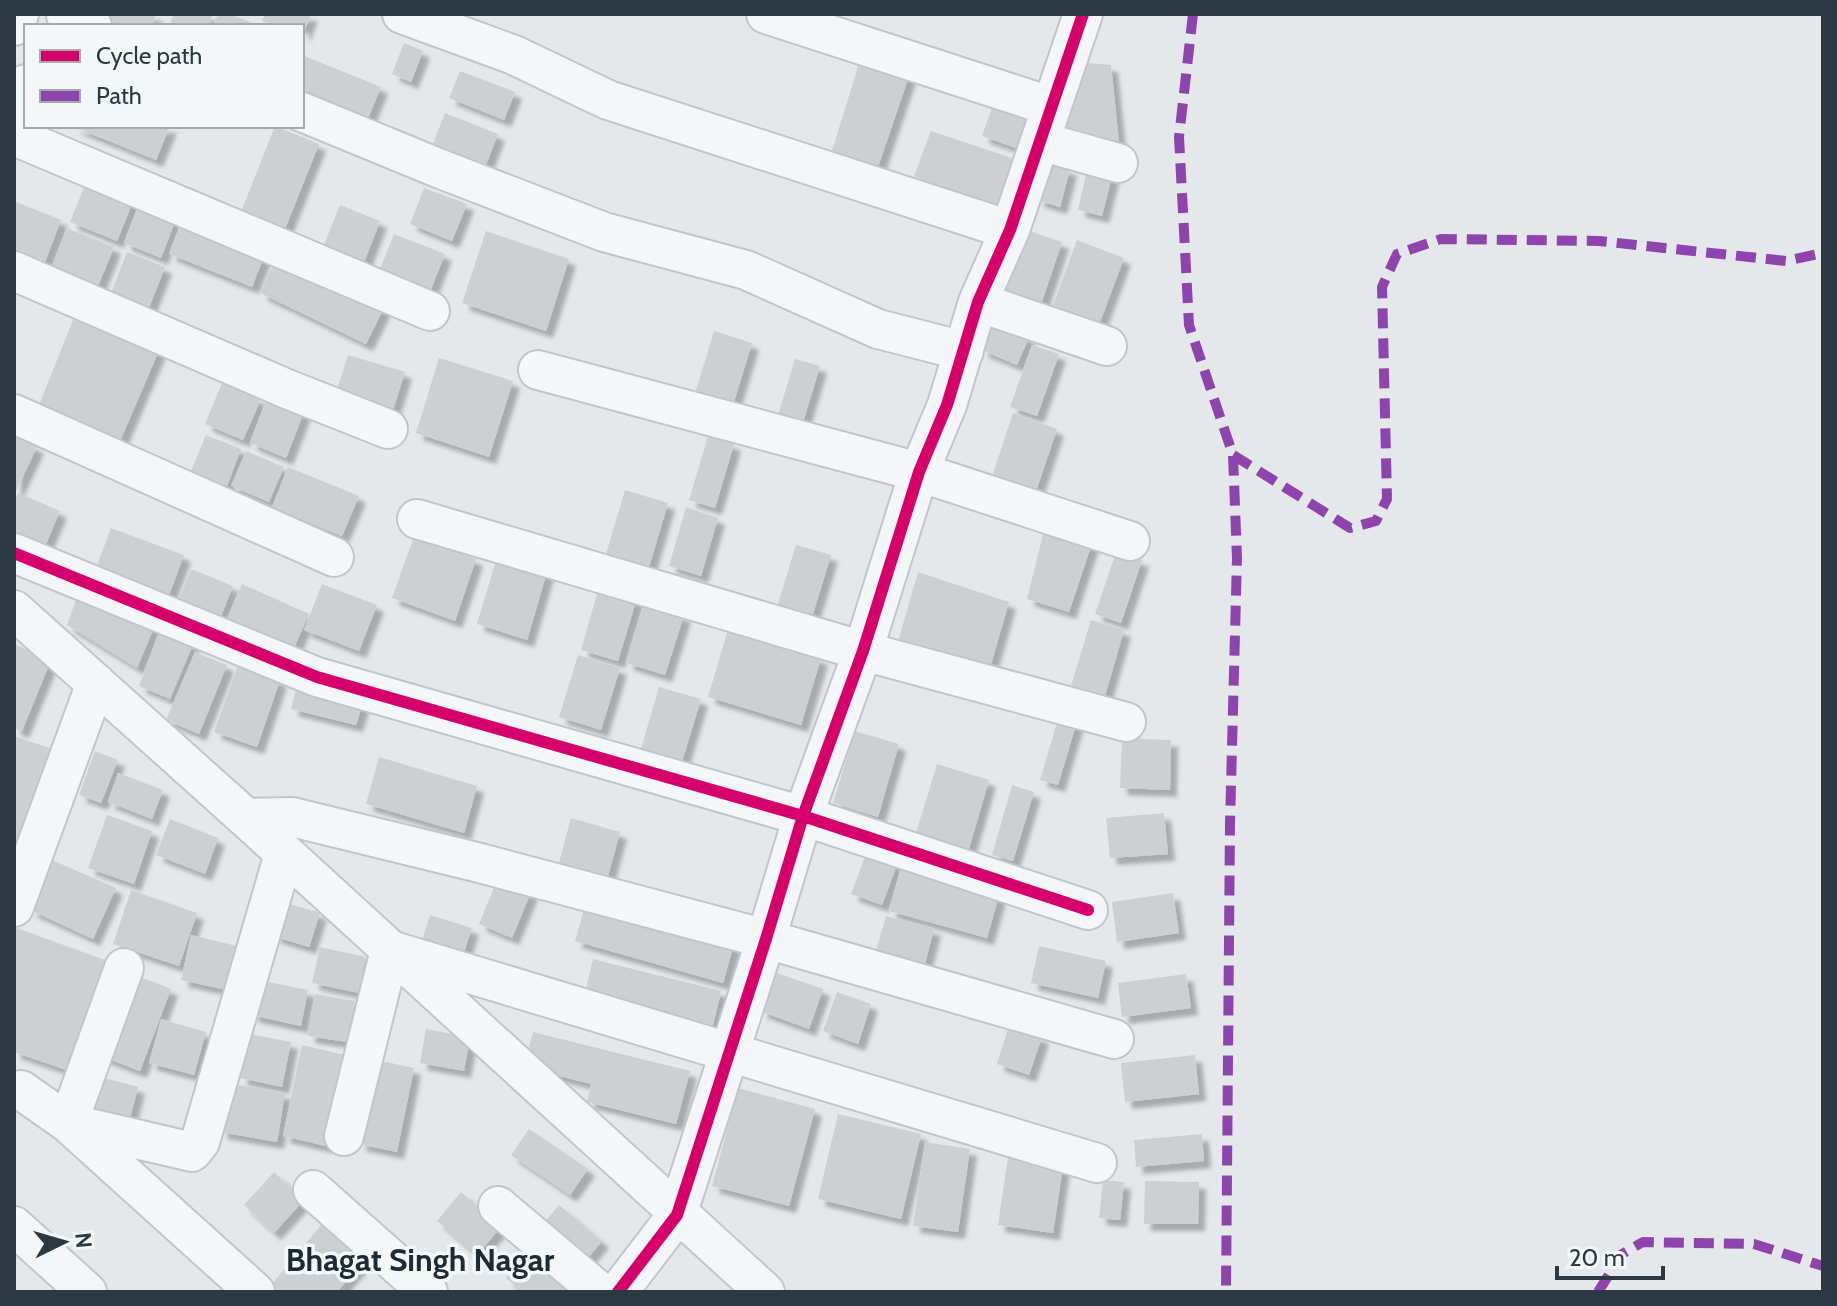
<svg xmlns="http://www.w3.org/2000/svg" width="1837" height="1306" font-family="Cabin,sans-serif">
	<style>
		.building { fill: #cdd0d2; filter: url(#shadow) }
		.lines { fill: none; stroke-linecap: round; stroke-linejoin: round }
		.minor-casing { stroke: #c3c6c8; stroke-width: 42 }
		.minor { stroke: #f5f6f7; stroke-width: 38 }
		.quiet { stroke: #8e44ad; stroke-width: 10; stroke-dasharray: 20 10; stroke-linecap: butt }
		.cycleway-casing { stroke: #f4f7f8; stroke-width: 17 }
		.cycleway { stroke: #d6006c; stroke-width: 12 }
		.labels { text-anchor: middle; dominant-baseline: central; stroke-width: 7; stroke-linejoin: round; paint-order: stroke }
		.neighbourhood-label { font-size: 32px; font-weight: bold; fill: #1e2a34; stroke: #f4f7f8 }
	</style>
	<defs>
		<filter id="shadow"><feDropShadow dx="7" dy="7" stdDeviation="2" flood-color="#0004"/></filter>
	</defs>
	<rect width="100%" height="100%" fill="#e5e8ea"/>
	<!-- building -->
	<path class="building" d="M90,14H156L152,26H120Z
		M174,14H213L208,26H169Z
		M218,14H230L260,26H213Z
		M265,14H311L302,37V26H274L262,21Z
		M404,43L423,51L411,82L392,74Z
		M302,55L381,87L365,126L302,101Z
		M861,57L910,73L878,167L832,151Z
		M1077,62L1111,65L1119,142L1057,131Z
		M460,71L515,92L504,120L449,98Z
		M995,99L1037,114L1024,151L982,136Z
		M445,113L498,134L482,175L429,154Z
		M72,126H170L156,160Z
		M275,126L319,144L281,239L237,222Z
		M931,131L1027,163L1007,214L914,176Z
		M1047,163L1070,169L1060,207L1037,200Z
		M1088,166L1113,172L1102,216L1078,210Z
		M87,180L134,199L117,241L70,222Z
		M424,188L467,204L452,241L410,224Z
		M14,201L61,220L42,270L14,259Z
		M139,204L176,219L161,258L124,243Z
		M340,205L380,221L362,268L321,252Z
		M183,217L266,251L252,287L169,254Z
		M1018,227L1062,242L1039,310L995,295Z
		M67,228L114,247L96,291L50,272Z
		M486,231L569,259L546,331L462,303Z
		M394,234L445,254L429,294L378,274Z
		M1077,240L1124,258L1100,322L1053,305Z
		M127,252L165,267L149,308L111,293Z
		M277,257L384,308L366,344L260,293Z
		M77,310L160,348L120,441L39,405Z
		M992,321L1029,337L1017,365L981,350Z
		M714,331L752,343L733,405L695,394Z
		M1032,345L1059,354L1037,416L1010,407Z
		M348,355L405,372L392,413L335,395Z
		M439,358L513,381L489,457L416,433Z
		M795,359L820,366L801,429L776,422Z
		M222,383L261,399L243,440L205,424Z
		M267,397L304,412L286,458L250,443Z
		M1013,413L1057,429L1035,494L991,480Z
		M206,435L241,449L227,486L191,471Z
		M14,436L37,447L14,495Z
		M708,436L734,444L715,508L689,500Z
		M246,451L284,467L269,502L231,486Z
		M288,467L359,496L342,536L272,507Z
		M625,490L668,503L649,567L606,554Z
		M18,493L60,511L40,558L14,547V502Z
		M686,507L718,518L701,576L669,566Z
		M1045,526L1093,540L1069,612L1027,599Z
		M111,528L184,555L166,603L93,576Z
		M414,536L476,559L455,621L392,598Z
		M796,545L831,555L812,617L777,607Z
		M1116,552L1142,560L1121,623L1095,614Z
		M497,557L547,572L527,640L477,624Z
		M191,569L233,586L215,631L173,615Z
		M918,572L1009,602L989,671L897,645Z
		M242,584L309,614L289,659L222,630Z
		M322,584L377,605L359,651L304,630Z
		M599,587L637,598L618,661L581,650Z
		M77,597L155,625L137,668L67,625Z
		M644,603L684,615L665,675L626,663Z
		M1091,620L1124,630L1105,696L1071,686Z
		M160,630L193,644L170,699L139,686Z
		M728,630L821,658L801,725L708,697Z
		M14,644L51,660L22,731L14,728Z
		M195,652L227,665L199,734L166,720Z
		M578,655L620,668L601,730L559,717Z
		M238,665L280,680L257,747L214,732Z
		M297,685L363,702L356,725L291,709Z
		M659,687L701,699L681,765L640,752Z
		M1059,716L1077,721L1058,785L1040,780Z
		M855,731L899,744L878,817L833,803Z
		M14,736L61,752L31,843L14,838Z
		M1122,738L1171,740L1170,790L1120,788Z
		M95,751L118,760L101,803L79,795Z
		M379,757L477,786L464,833L366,804Z
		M937,764L989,780L968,852L915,836Z
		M118,773L163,790L152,819L108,802Z
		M1012,785L1034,792L1013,861L992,855Z
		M1164,813L1168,854L1110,858L1106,818Z
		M107,815L152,831L134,884L88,868Z
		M571,818L620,832L607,880L558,866Z
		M170,819L218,838L205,874L156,855Z
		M867,851L898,862L882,905L851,894Z
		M52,860L116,888L93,939L30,910Z
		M901,867L999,895L987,938L889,911Z
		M498,878L531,892L512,938L479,924Z
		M131,890L197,913L179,966L113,944Z
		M1173,893L1179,933L1117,942L1112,902Z
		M283,902L320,913L309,947L273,936Z
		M586,903L734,944L723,983L575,941Z
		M430,915L472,928L463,955L422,941Z
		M886,916L934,929L923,971L874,958Z
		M14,927L116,964L78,1074L14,1052Z
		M191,935L245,948L236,992L181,980Z
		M1039,946L1106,961L1098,998L1031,983Z
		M320,947L366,957L359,993L312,983Z
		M593,959L721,991L710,1038L582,1006Z
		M774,972L823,989L809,1029L760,1011Z
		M130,973L171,989L140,1071L98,1055Z
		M1186,974L1191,1008L1122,1017L1118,983Z
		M258,980L308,990L301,1026L251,1015Z
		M837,992L871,1004L858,1044L823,1031Z
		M315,994L355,1001L347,1042L308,1036Z
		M161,1019L206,1032L194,1075L149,1063Z
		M1009,1026L1042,1037L1029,1075L997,1064Z
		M426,1029L470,1037L464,1071L420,1063Z
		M533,1032L690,1071L676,1124L587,1102L591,1084L524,1067Z
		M249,1034L291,1042L282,1087L240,1078Z
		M302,1045L346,1055L326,1146L283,1136Z
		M1195,1055L1199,1094L1125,1102L1121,1063Z
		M377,1060L414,1068L397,1152L359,1144Z
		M97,1076L138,1087L130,1118L89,1107Z
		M228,1083L285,1093L277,1142L220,1132Z
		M738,1088L815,1109L789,1206L712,1186Z
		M838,1114L921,1134L901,1219L818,1199Z
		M529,1129L588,1169L570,1195L511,1155Z
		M1202,1134L1204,1161L1136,1167L1134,1140Z
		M925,1142L970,1149L958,1232L913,1226Z
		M1008,1157L1063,1166L1053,1233L998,1225Z
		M274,1172L304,1200L274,1233L244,1205Z
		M1103,1180L1124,1182L1120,1220L1099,1218Z
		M1145,1181L1199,1182L1198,1224H1144Z
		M461,1192L501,1227L477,1255L437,1221Z
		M559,1205L602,1241L582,1265L539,1229Z
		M322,1224L365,1260L337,1292H279L271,1285Z
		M530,1249L583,1292H523L506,1278Z"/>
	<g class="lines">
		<!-- minor casing -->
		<g class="minor-casing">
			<path id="minor" d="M402,14L514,55L608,100L1010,230
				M766,14L1050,106
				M66,15L92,26
				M14,26L19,14
				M14,105L26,84
				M302,112L438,168L604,232L746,270L878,329L964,351
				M14,136L430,311
				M1040,141L1118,163
				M14,271L287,389L388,429
				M978,302L1107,346
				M538,370L919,472L1130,541
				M14,414L334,557
				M417,519L863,651L1126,722
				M14,553L317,677L803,816L1088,910
				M14,610L246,818L765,1292
				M246,818L292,817L476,862L766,939L1114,1039
				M14,907L96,683
				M21,1090L68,1123L124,968
				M68,1123L192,1152L200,1142L284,854
				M70,1125L255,1292
				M344,1136L390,950L1097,1163
				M313,1190L428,1292
				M498,1206L600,1292
				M14,1226L87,1292
				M618,1292L677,1215L766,939L803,816L863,651L919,472L947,405L978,302L1010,230L1083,14"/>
		</g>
		<!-- minor -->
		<use href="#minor" class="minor"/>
		<!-- quiet -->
		<path class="quiet" d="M1193,14L1179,137L1189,325L1233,455L1237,558L1230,823L1226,1292
			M1233,455L1350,528L1376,521L1387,499L1382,287L1397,254L1441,239L1599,241L1786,261L1823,253
			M1598,1292L1622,1254L1643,1242L1754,1244L1823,1266"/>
		<!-- cycleway casing -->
		<g class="cycleway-casing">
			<path id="cycleway" d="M14,553L317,677L803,816L1088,910
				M618,1292L677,1215L766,939L803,816L863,651L919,472L947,405L978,302L1010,230L1083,14"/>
		</g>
		<!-- cycleway -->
		<use href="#cycleway" class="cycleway"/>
	</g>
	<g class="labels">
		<!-- neighbourhood labels -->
		<g class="neighbourhood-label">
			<text x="420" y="1259">Bhagat Singh Nagar</text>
		</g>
	</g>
	<!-- border -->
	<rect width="1837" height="1306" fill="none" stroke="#2c3943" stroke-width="32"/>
	<!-- legend -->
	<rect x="24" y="24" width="280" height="104" fill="#f4f7f8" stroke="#a4abb0" stroke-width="2"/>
	<rect x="40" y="50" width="40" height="12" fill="#d6006c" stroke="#a4abb0" stroke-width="2"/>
	<text x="96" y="64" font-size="24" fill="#2c3943">Cycle path</text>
	<rect x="40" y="90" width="40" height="12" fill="#8e44ad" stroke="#a4abb0" stroke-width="2"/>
	<text x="96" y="104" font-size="24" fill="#2c3943">Path</text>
	<!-- north arrow -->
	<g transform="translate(64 1242) rotate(85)" stroke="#f4f7f8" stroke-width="6" paint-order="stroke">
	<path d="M0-6L14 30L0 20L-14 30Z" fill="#2c3943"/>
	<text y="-12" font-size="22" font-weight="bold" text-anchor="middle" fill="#2c3943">N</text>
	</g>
	<!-- scale -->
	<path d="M1557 1266v12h106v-12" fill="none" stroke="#2c3943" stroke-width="4"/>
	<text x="1569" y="1266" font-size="24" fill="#2c3943" stroke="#f4f7f8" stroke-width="6" paint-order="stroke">20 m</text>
</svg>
